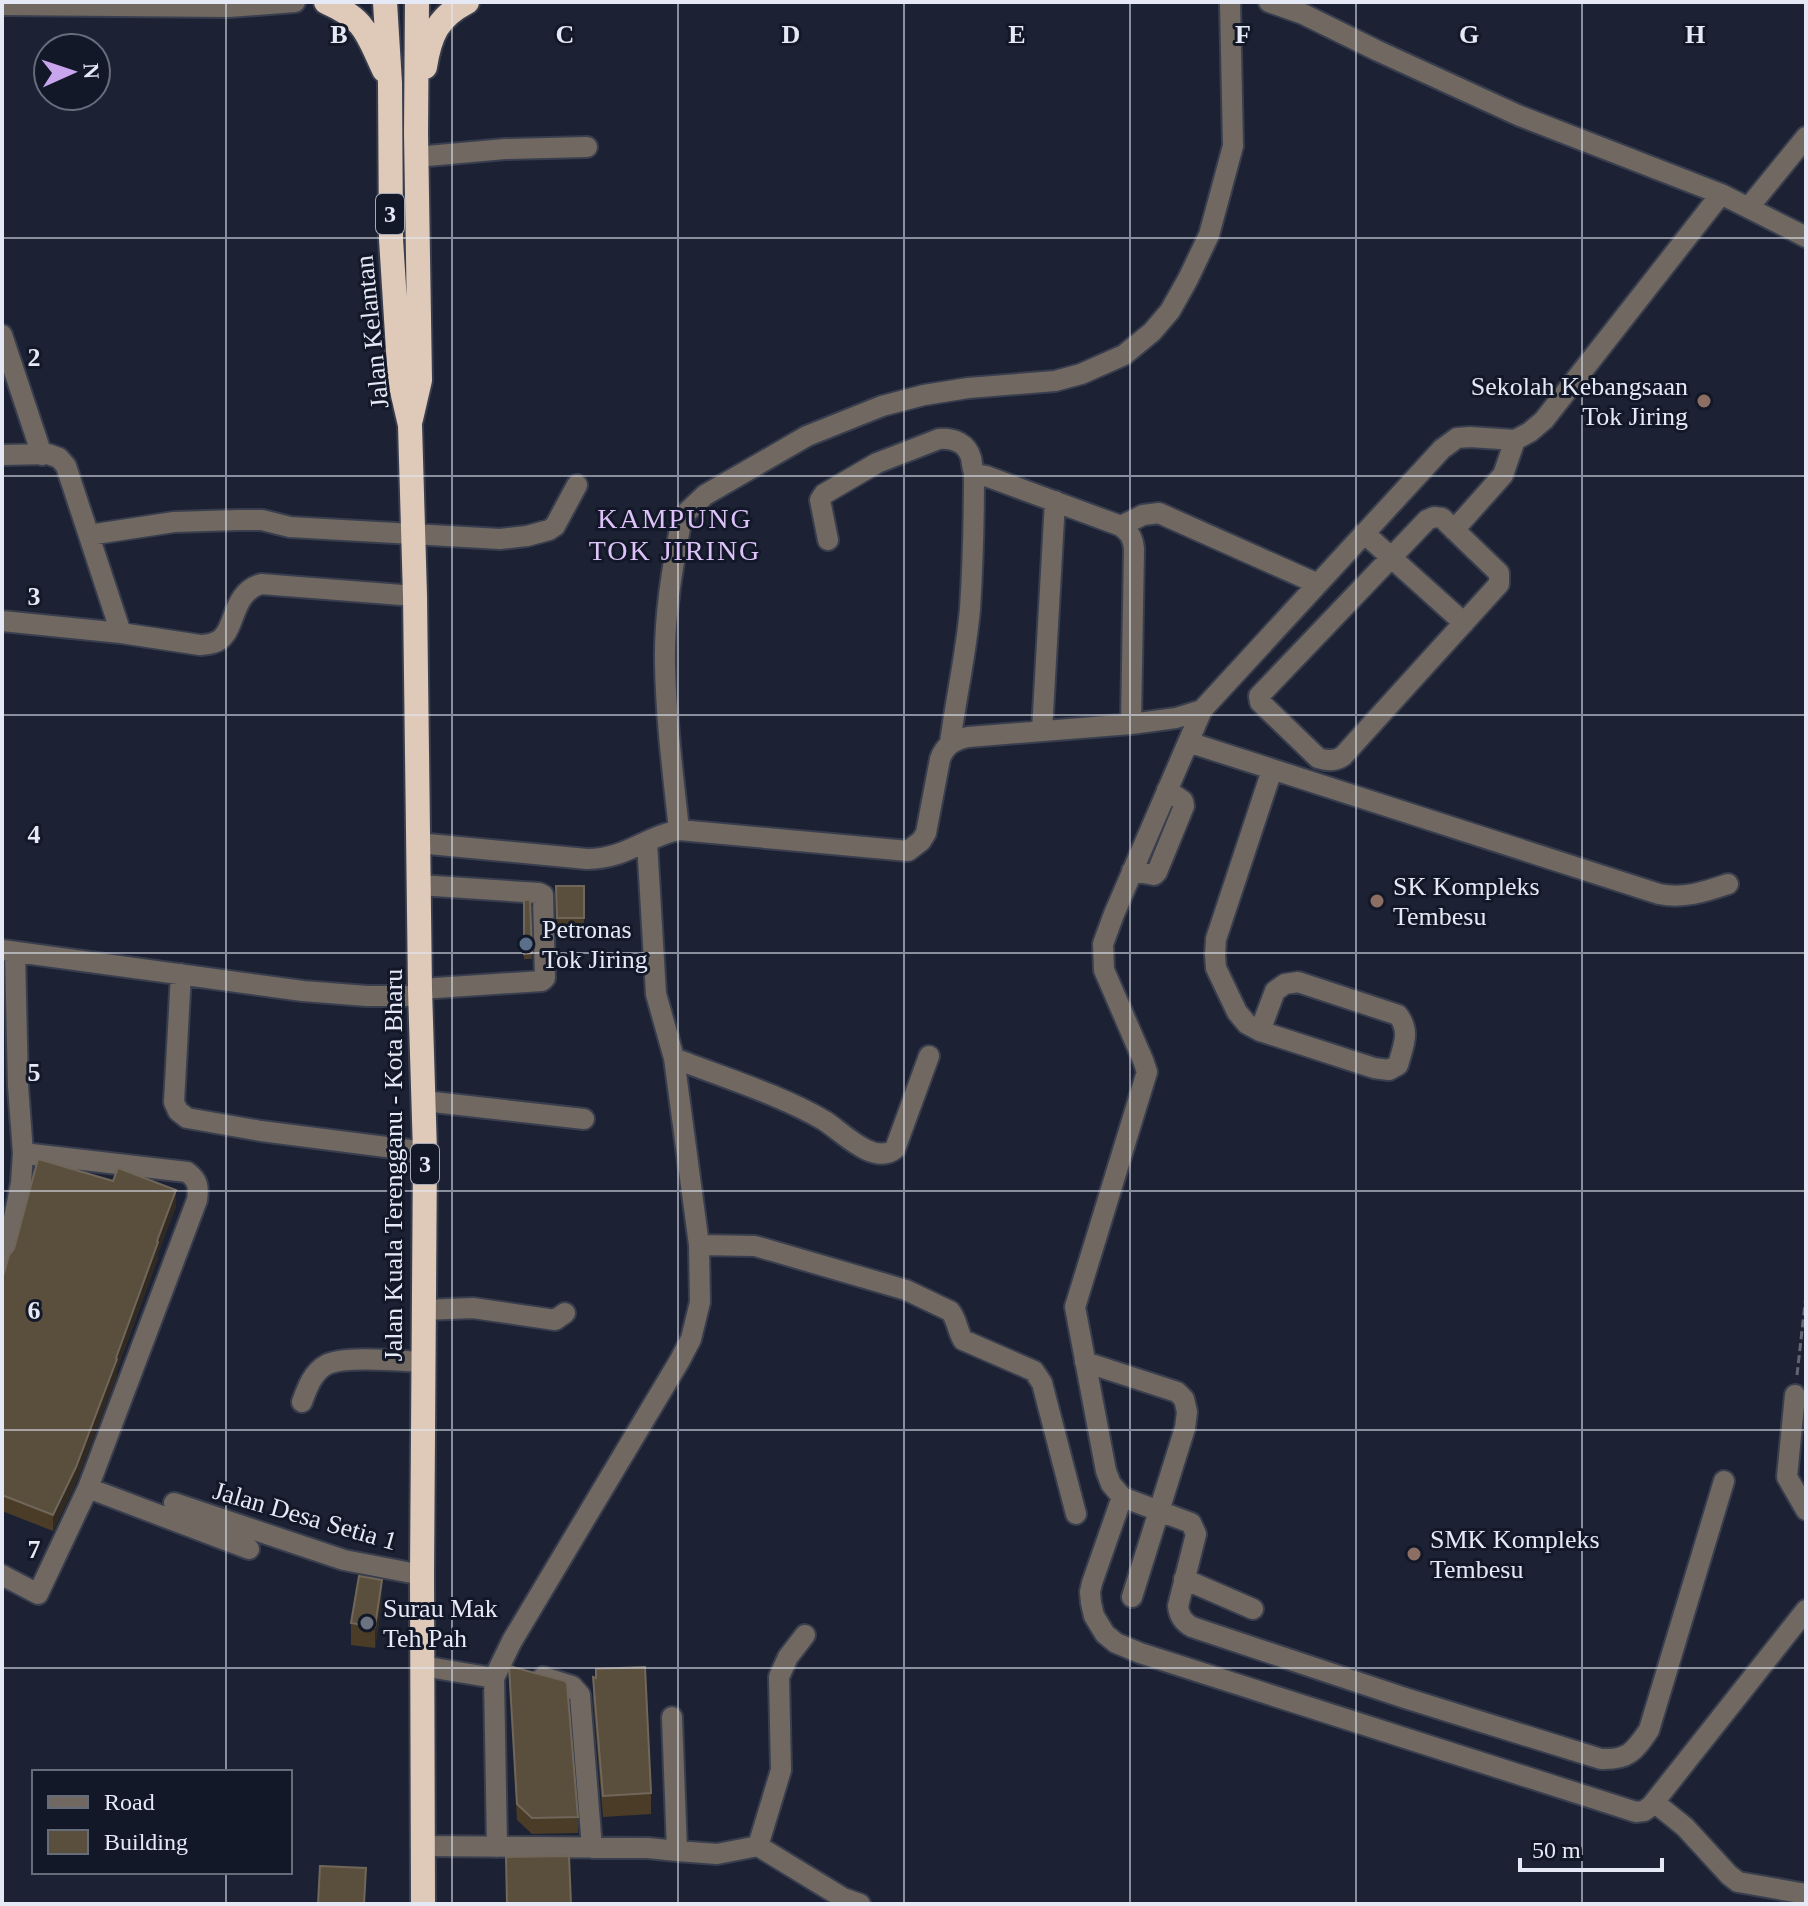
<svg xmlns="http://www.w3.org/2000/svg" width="1808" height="1906" font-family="'Times New Roman',serif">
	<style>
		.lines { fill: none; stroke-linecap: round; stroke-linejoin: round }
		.minor-casing { stroke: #383e4e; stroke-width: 24 }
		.highway-casing { stroke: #383e4e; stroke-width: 28 }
		.path { stroke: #616675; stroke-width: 3; stroke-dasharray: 8 4; stroke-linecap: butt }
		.minor { stroke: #706861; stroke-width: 20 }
		.highway { stroke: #dfc9b9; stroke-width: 24 }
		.wall { fill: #4a3c27 }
		.shaded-wall { fill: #302a22 }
		.building { fill: #5a4f3d; stroke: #70675a; stroke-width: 2 }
		.grid { fill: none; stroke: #e5e9f5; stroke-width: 2; stroke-opacity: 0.55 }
		.education-dot { fill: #8d6e63; stroke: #131829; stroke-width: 3 }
		.service-dot { fill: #5c6f8a; stroke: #131829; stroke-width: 3 }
		.worship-dot { fill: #6b7280; stroke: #131829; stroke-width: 3 }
		.labels { text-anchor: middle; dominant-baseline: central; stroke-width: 6; stroke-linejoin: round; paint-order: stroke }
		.shield { fill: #131829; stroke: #a6aab8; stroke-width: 2 }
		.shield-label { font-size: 24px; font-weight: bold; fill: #e5e9f5 }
		.street-label { font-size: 26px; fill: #e5e9f5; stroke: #131829 }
		.poi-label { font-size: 26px; fill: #e5e9f5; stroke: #131829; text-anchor: start }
		.neighbourhood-label { font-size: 28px; letter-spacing: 2px; fill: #dec3fa; stroke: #131829 }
		.grid-label { font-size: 26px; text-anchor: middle; font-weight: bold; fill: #e5e9f5; stroke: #131829; stroke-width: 6; stroke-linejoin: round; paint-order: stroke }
	</style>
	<rect width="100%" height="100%" fill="#1c2233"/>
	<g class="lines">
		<!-- minor casing -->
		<g class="minor-casing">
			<path id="minor" d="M1269,2L1303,14L1378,51L1520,116L1721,194L1806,237
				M2,5L229,7L295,2
				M416,157L505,149L587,147
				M1721,194L1544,420L1530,432L1515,440L1470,437L1457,438L1442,449L1202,710L1114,914L1103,944L1104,970L1143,1060L1147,1072L1075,1307L1106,1471L1111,1484L1122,1497L1191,1523L1196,1534L1178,1606C1179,1616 1183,1622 1192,1627L1405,1698L1601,1759C1628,1760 1634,1752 1649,1730L1724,1481
				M1749,207L1806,137
				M2,335L42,455
				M2,455L48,454L59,458L66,466L121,633
				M1434,517L1442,518L1499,573V584L1343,756C1336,761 1327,761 1318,758L1260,702L1259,696L1427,520Z
				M1121,526L1143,515L1159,513L1318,584
				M1454,530L1503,475L1515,440
				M1364,533L1464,623
				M89,535L174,522L238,520H262L290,527L500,539L527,536L549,530L555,526L577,485
				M828,540L820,500L824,494L877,463L939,439C954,438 967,443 971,458C972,461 972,469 974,472C976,475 982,475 986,476L1121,526C1130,533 1133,538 1134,549L1131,724
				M2,621L121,633L200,645C201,645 212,644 213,643C238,636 228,594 261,584L415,596
				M1042,731L1055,501
				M1188,742L1659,894C1684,899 1704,892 1728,884
				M950,743C956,698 966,654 970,609C973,563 974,518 974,472
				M679,830C673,775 666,719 665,664C664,617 672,569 681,523L687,512L705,495L807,436L882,406L924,395L968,388L1055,381L1081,374L1124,355L1152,332L1170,311L1188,279L1209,235L1233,146L1230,2
				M418,843L587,859C626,859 644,837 679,830L908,851L921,841L926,833L940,759C945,745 954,740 968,737L1131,724L1176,718L1202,710
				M1132,871L1154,875L1157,872L1184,806L1183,801L1167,790
				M419,885L539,893L543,895L545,978L542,981L420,989
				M2,950L303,991L367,996H420
				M181,974L174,1102L178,1111L187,1118L261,1131L425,1152
				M1260,1031L1275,991L1285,984L1298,982L1398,1015C1411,1032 1403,1046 1398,1065L1389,1070L1374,1068L1260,1031L1247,1024L1237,1012L1216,968L1215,955L1216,939L1272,770
				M674,1058C722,1077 781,1095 825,1121C842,1132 874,1166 895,1149L929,1056
				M424,1101L584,1119
				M699,1245L755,1246L776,1252L906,1290L950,1311C957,1319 957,1330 963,1340L1034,1371L1042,1383L1076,1514
				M2,1261L13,1223L21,1183L23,1153L18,1086L15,952
				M424,1310L473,1308L555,1320L565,1313
				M1085,1362L1177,1392L1184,1399L1187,1412L1185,1428L1132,1597
				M1795,1395L1787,1477L1806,1510
				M302,1402C307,1388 313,1372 326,1365C344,1355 401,1361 423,1362
				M88,1488L249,1549
				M1122,1497L1092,1583L1090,1592L1091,1603L1094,1616L1105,1634L1116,1643L1140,1653L1636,1812L1644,1811L1651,1806L1806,1610
				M174,1503L344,1560L422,1575
				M2,1575L38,1594L88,1488L197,1200C199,1187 198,1180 187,1172L23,1153
				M1184,1579L1253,1609
				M422,1666L494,1678
				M543,1677L572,1686L580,1695L592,1848
				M1654,1802L1685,1827L1729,1875L1738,1882L1806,1894
				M422,1846L648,1848L677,1851L672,1717
				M758,1846L781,1770L779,1677L788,1657L805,1635
				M497,1847L494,1678L512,1641L680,1360L691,1339L700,1302L699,1245L674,1058L656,994L647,842
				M677,1851L717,1854L758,1846L843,1898L860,1904"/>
		</g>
		<!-- highway casing -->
		<g class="highway-casing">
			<path id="highway" d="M326,2C366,20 366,32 384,70
				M385,2L390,83L391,239L400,382L410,425L415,596L420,989L425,1152L422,1575L423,1904
				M425,67C430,35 438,17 467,2
				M411,419L420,380L416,133L417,2"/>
		</g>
		<!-- path -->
		<path class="path" d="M1797,1375L1806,1295"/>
		<!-- minor -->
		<use href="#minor" class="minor"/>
		<!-- highway -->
		<use href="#highway" class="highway"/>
	</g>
	<!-- wall -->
	<path class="wall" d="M556,886H584V929H557Z
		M524,900H530L532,959H524Z
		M113,1181L176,1206L158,1253V1258L117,1370V1375L76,1483L53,1531L2,1511V1272L4,1273Z
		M382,1601L375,1648L351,1645V1623Z
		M509,1666L578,1817V1833L532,1834L517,1820Z
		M593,1677L651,1793V1814L603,1817L593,1699Z"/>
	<!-- shaded-wall -->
	<path class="shaded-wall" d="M176,1190V1206L158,1253V1258L117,1370V1375L76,1483L53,1531V1515Z
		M382,1580V1601L375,1648V1627Z"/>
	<!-- building -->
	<path class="building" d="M556,886H584V918H557Z
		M524,900H530L532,953L524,954Z
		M38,1159L113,1181L118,1168L176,1190L157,1241L158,1242L116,1358L117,1359L76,1467L53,1515L2,1495V1272L4,1273L9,1255L14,1249Z
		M359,1576L382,1580L375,1627L351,1623Z
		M509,1666L565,1681L567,1684L578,1817L532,1818L517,1804Z
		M645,1667L651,1793L603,1796L593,1677L596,1678V1669Z
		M569,1856L571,1904H507L506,1857Z
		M320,1866L366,1868L364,1904H318Z"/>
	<!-- grid -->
	<path class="grid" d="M226,2V1772M452,2V1904M678,2V1904M904,2V1904M1130,2V1904M1356,2V1904M1582,2V1904M2,238H1806M2,476H1806M2,715H1806M2,953H1806M2,1191H1806M2,1430H1806M2,1668H1806M226,1872V1904"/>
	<!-- markers -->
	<g class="education-dot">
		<circle cx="1704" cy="401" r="8"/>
		<circle cx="1377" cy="901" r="8"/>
		<circle cx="1414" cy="1554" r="8"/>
	</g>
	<circle class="service-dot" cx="526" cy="944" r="8"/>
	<circle class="worship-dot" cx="367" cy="1623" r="8"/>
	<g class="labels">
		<!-- shield labels -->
		<g class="shield">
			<rect x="376" y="194" width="28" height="40" rx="6"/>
			<rect x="411" y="1144" width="28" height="40" rx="6"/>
		</g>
		<g class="shield-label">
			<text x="390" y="214">3</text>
			<text x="425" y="1164">3</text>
		</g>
		<!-- street labels -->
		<g class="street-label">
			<text transform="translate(372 332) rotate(-96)">Jalan Kelantan</text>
			<text transform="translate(393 1165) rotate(-90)">Jalan Kuala Terengganu - Kota Bharu</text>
			<text transform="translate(305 1516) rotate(16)">Jalan Desa Setia 1</text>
		</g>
		<!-- poi labels -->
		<g class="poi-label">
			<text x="1688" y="386" text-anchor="end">Sekolah Kebangsaan<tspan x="1688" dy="30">Tok Jiring</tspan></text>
			<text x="1393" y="886">SK Kompleks<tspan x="1393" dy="30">Tembesu</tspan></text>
			<text x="542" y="929">Petronas<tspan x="542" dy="30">Tok Jiring</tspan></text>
			<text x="1430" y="1539">SMK Kompleks<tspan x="1430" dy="30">Tembesu</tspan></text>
			<text x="383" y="1608">Surau Mak<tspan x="383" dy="30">Teh Pah</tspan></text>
		</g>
		<!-- neighbourhood labels -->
		<g class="neighbourhood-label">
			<text x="675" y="518">KAMPUNG<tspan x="675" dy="32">TOK JIRING</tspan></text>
		</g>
	</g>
	<g class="grid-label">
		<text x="339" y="43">B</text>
		<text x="565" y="43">C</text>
		<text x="791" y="43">D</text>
		<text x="1017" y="43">E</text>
		<text x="1243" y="43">F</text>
		<text x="1469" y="43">G</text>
		<text x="1695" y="43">H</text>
		<text x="34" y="366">2</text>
		<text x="34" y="605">3</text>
		<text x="34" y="843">4</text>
		<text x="34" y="1081">5</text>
		<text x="34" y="1319">6</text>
		<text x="34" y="1558">7</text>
	</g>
	<!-- border -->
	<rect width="1808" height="1906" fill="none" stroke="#e5e9f5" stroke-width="8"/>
	<!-- legend -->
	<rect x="32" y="1770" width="260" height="104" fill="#131829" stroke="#676c7b" stroke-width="2"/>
	<rect x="48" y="1796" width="40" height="12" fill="#706861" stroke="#676c7b" stroke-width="2"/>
	<text x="104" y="1810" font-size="24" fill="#e5e9f5">Road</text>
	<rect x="48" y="1830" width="40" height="24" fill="#5a4f3d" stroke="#676c7b" stroke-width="2"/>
	<text x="104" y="1850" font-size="24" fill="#e5e9f5">Building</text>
	<!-- north arrow -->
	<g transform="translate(72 72) rotate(87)"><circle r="38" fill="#131829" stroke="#676c7b" stroke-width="2"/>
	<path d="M0-6L14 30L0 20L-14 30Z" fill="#c9a5ee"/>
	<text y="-12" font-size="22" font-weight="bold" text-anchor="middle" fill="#e5e9f5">N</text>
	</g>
	<!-- scale -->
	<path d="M1520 1858v12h142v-12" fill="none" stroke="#e5e9f5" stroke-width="4"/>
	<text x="1532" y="1858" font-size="24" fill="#e5e9f5" stroke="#131829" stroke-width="6" paint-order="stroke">50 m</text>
</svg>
